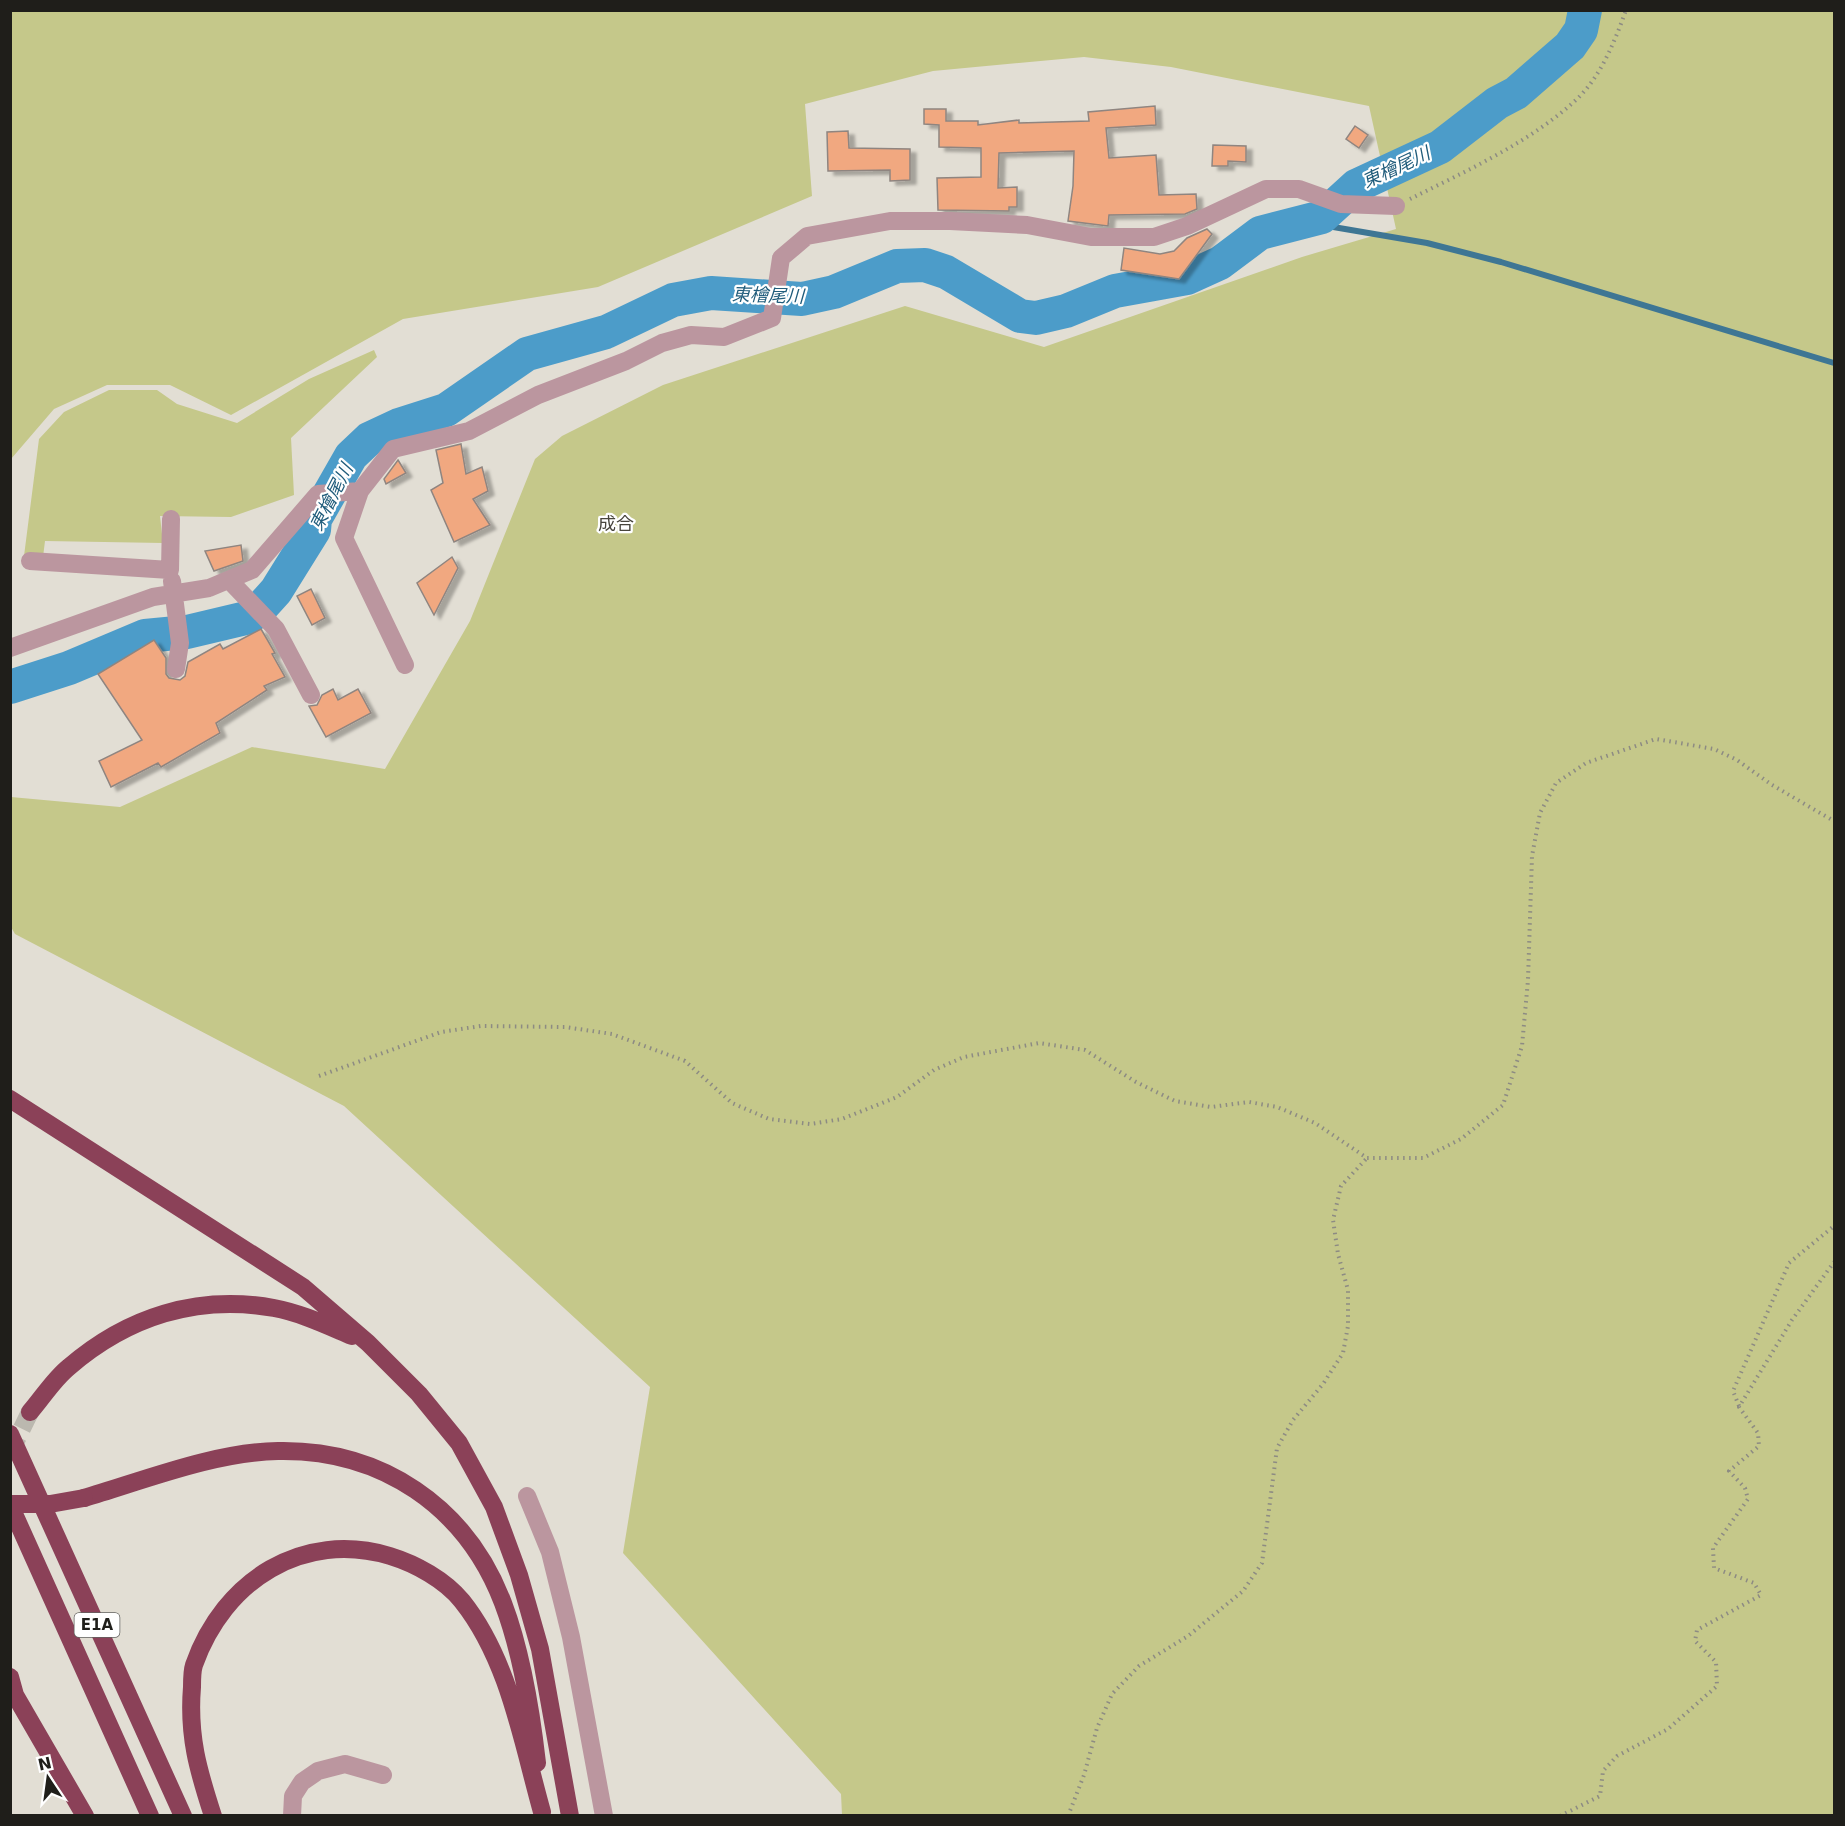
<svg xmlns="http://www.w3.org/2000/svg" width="1845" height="1826" font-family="'DejaVu Sans','Noto Sans JP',sans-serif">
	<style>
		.green { fill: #c5c88a }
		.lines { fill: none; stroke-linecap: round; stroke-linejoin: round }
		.stream { stroke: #3e7694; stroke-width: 6 }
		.river { stroke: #4c9cc9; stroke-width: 34 }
		.building { fill: #f1a880; stroke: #8f8580; stroke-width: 1.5; filter: url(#shadow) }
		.highway-tunnel { stroke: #bbb8af; stroke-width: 18; stroke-dasharray: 18 9; stroke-linecap: butt }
		.path { stroke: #8d8b83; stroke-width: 4; stroke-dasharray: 1.5 4.5; stroke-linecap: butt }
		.minor { stroke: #bb969f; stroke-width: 18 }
		.highway { stroke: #8b4158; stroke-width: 18 }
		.highway-bridge { stroke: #8b4158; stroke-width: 18 }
		.labels { text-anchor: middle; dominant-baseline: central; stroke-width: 4.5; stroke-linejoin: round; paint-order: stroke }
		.shield { fill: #fff; stroke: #62625f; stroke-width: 1.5 }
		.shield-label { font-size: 15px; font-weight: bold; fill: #1f1e1a }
		.water-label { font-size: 18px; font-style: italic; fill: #205c7b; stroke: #fff }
		.neighbourhood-label { font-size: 18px; fill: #48453d; stroke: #fff }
	</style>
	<defs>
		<filter id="shadow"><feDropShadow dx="6" dy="4" stdDeviation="1.5" flood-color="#0004"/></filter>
	</defs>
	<rect width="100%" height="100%" fill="#e2ded4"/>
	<!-- green -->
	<path class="green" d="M11,11H1834V1815H842L841,1794L623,1553L650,1387L344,1106L15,934L11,927V797L120,807L252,747L385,769L470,621L535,459L562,436L663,385L905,306L1044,347L1302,257L1396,229L1369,106L1171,67L1084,57L933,71L805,104L812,196L598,287L403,319L231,415L170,385H107L54,409L11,459Z
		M374,350L377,357L291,438L294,495L231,517L160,516L163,543L45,541L43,557L24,556L39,439L64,412L109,390H157L177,404L237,423L309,379Z"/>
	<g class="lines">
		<!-- stream -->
		<path class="stream" d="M1304,222L1427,243L1501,262L1834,363"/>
		<!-- river -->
		<path class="river" d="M10,687L69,668L145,636L187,632L246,618L257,612L276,591L314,530L315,519L351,456L369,439L399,425L446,410L527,354L606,332L673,300L711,293L802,299L834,292L897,266L925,265L946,272L1020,316L1036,318L1066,311L1115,291L1187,278L1220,263L1260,233L1322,217L1356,186L1440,147L1497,103L1516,93L1570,46L1581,30L1585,10"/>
	</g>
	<!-- building -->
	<path class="building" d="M1155,106L1156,125L1106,128L1109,158L1156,155L1159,195L1196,194L1197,209L1185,214L1109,215L1108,226L1068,221L1073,186L1074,151L999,153L998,188L1017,187V207H1009V211L938,210L937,178L981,177V148L939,147V125L924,124V109H946V121H978V125L1019,120V123L1089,121L1088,112Z
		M1355,126L1368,135L1359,148L1346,139Z
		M848,131L849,148L910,149V180L890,181V170L828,171L827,132Z
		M1213,145L1246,146V162L1228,161V166H1212Z
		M1207,229L1212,234L1179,279L1121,270L1124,248L1160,254L1174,251L1187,238Z
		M461,444L466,474L482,467L488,491L473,499L490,525L454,542L431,490L443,483L436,450Z
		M398,460L406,473L386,484L384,479Z
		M241,545L243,561L214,571L205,551Z
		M452,557L458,568L434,615L417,583Z
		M311,589L325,618L312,625L297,596Z
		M261,629L275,653L272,654L285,677L264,686L267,690L216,723L220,733L161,767L158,763L111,787L99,761L142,740L98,674L154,640L166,658V674L169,678L180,680L185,676L188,662L220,644L223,649Z
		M333,689L338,700L358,689L371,713L326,737L309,706L317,705L322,695Z"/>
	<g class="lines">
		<!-- highway-tunnel -->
		<path class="highway-tunnel" d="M10,1453L30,1412"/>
		<!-- path -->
		<path class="path" d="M1410,199C1466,171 1531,142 1577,99C1601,76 1615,41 1626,10
			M319,1076L441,1032L481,1026L565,1027L612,1034L685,1061L732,1103L769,1119L810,1124L842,1119L897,1097L934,1070L964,1057L1039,1043L1085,1050L1136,1082L1175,1101L1211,1107L1249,1102L1277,1107L1315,1123L1367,1158H1423L1461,1139L1503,1105L1522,1046L1528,980L1532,856L1540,813L1556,783L1586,763L1656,739L1714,749L1737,760L1772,785L1834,821
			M1739,1406L1733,1391L1789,1263L1834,1226
			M1068,1816L1084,1775L1097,1728L1112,1694L1139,1666L1188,1636L1243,1591L1262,1563L1277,1448L1293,1420L1323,1384L1343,1353L1348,1326V1290L1338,1254L1333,1220L1341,1186L1367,1158
			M1560,1816L1600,1796L1603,1771L1617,1756L1668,1729L1717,1686L1716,1662L1695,1641L1697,1630L1761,1595L1754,1583L1714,1568L1713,1548L1748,1499L1745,1488L1729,1471L1759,1446L1758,1433L1739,1407L1792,1320L1834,1262"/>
		<!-- minor -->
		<path class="minor" d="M30,561L170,570L171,519
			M229,580L276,629L311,695
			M172,581L180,643L176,669
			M10,648L153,597L209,588L252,570L318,494L360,491
			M405,665L344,538L360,491L393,449L469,431L538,395L626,361L662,343L691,335L724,337L772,318L781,258L807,236L890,221H950L1027,225L1091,237H1154L1187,226L1266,189H1299L1341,204L1396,206
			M527,1496L550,1552L571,1637L604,1816
			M292,1816L293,1796L302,1782L318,1771L345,1764L383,1775"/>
		<!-- highway -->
		<path class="highway" d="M10,1099L303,1287L368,1343L419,1394L459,1443L494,1507L519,1575L540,1649L570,1816
			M30,1412C43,1397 54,1379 69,1367C127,1317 197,1294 274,1308C301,1313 326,1325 352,1336
			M10,1434L183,1816
			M84,1498C145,1480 215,1452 278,1451C381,1449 466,1506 503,1603C522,1653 531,1710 537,1763
			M10,1505L150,1816
			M10,1677L15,1695L85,1816
			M213,1816C198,1770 188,1736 192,1687C192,1680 192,1671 194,1665C224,1580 303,1530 390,1556C416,1564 445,1580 462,1601C509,1660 522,1741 542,1812"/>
		<!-- highway-bridge -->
		<path class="highway-bridge" d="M10,1504H50L84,1498"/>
	</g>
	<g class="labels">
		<!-- shield labels -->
		<rect class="shield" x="74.5" y="1613" width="45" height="24" rx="4.5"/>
		<g class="shield-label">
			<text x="97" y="1625">E1A</text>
		</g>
		<!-- water labels -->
		<g class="water-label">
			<text transform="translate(1396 167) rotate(-25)">東檜尾川</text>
			<text transform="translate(768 295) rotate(2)">東檜尾川</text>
			<text transform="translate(331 497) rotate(-63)">東檜尾川</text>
		</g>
		<!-- neighbourhood labels -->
		<g class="neighbourhood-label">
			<text x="616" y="523">成合</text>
		</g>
	</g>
	<!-- border -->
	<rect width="1845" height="1826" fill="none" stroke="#1f1e1a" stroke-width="24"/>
	<!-- north arrow -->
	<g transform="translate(48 1778) rotate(347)" stroke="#ffffff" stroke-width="4.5" paint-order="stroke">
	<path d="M0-4.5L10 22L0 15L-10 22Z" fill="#1f1e1a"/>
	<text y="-9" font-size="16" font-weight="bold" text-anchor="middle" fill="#1f1e1a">N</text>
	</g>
</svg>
